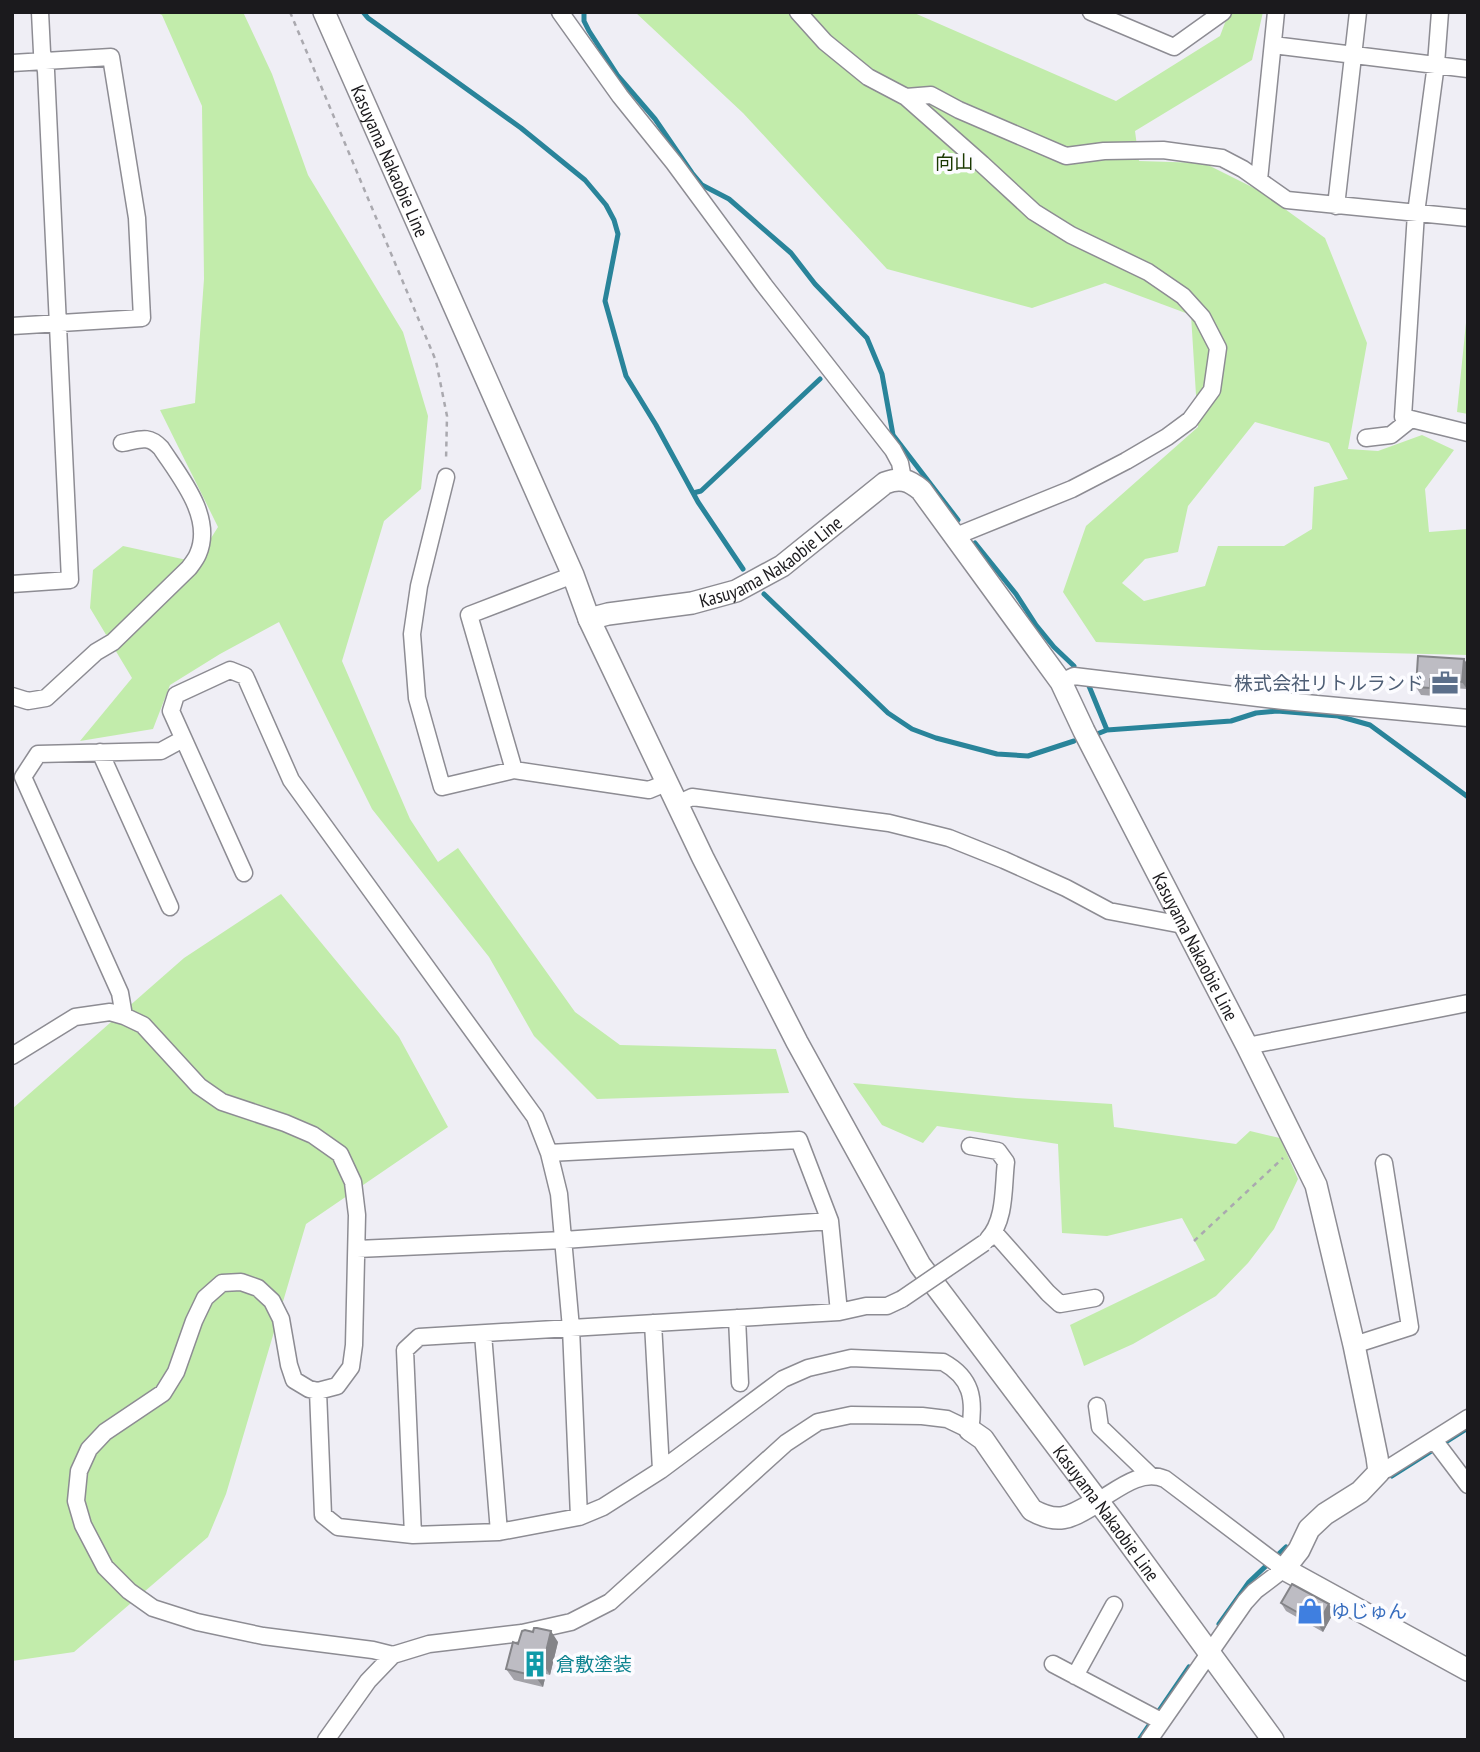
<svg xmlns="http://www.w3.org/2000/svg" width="1480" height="1752" font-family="'PT Sans Narrow','Noto Sans JP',sans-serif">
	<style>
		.green { fill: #c2ecab; fill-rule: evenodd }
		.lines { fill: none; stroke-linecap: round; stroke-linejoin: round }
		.stream { stroke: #29849a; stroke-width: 5 }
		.street-casing { stroke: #8d8c93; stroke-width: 19 }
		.secondary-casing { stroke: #8d8c93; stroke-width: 24 }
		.path { stroke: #aaa9af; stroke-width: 2.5; stroke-dasharray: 5 5; stroke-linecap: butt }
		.street { stroke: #fff; stroke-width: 16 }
		.secondary { stroke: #fff; stroke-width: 21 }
		.street-bridge-casing { stroke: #8d8c93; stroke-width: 19; stroke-linecap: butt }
		.street-bridge { stroke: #fff; stroke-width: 16 }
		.wall { fill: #a3a2a8 }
		.shaded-wall { fill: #848488 }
		.building { fill: #bdbcc3; stroke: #848488; stroke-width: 2 }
		.labels { text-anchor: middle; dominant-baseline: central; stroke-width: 7; stroke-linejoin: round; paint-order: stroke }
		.street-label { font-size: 19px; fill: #1b1a1d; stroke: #fcfcff }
		.park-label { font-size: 19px; fill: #1b3902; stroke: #fcfcff }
		.service-label { font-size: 19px; fill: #4e5e75; stroke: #fcfcff; text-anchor: end }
		.shop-label { font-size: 19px; fill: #366cbe; stroke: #fcfcff; text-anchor: start }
		.culture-label { font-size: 19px; fill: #0d838f; stroke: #fcfcff; text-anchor: start }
	</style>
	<rect width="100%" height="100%" fill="#efeef5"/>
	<!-- green -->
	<path class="green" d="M155,12H243L272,74L308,175L403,332L428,416L421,489L384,521L342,661L410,819L438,862L458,848L575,1012L620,1045L776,1049L789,1093L597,1099L534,1036L489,957L372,809L279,622L220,654L170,685L153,729L80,741L132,678L90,608L93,570L123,546L196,562L218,527L160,410L195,403L204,279L202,106L162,15Z
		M635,12H912L1116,101L1220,36L1229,12H1263L1252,60L1135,131L1139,161L1204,163L1260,191L1325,238L1367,343L1348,449L1378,451L1422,435L1454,450L1425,489L1429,532L1468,529V655L1262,650L1096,642L1063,592L1086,526L1198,427L1191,315L1105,283L1032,308L887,269L743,113ZM1255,422L1329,443L1348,479L1314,487L1312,529L1284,546H1218L1205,586L1144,601L1122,583L1145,559L1178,552L1188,506Z
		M1468,303V414L1457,412Z
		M281,894L399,1037L448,1127L306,1224L226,1494L208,1537L74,1652L12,1661V1109L184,958Z
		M853,1083L1016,1098L1112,1104L1114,1127L1236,1144L1250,1131L1280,1138L1298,1179L1274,1229L1248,1263L1216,1296L1133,1344L1084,1366L1070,1325L1205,1260L1182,1218L1107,1236L1062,1233L1058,1144L937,1126L923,1143L882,1125Z"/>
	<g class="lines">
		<!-- stream -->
		<path class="stream" d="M363,12L368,18L521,128L585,180L606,205L614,220L618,234L605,301L626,376L656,425L698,502L743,569
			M584,12V21L589,31L618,76L655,119L692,173L702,185L729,199L791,253L815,284L867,338L882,374L893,435L958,520
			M693,493L701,491L820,379
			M975,543L1016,594L1036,625L1054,647L1074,666
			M764,594L888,713L912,729L936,738L997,754L1028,756L1074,741
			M1089,686L1107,730
			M1097,734L1107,730L1231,721L1256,713L1277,711L1338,716L1370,725L1468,797
			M1392,1476L1468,1428
			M1219,1624L1249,1582L1286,1547
			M1139,1740L1189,1667"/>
		<!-- street casing -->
		<g class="street-casing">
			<path id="street" d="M560,12L620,96L674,163L764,285L893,450L900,463L903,479
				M798,12L825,42L868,77L906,97L982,164L1034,212L1071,235L1148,272L1183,296L1202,317L1218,348L1212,390L1190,420L1167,437L1126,461L1072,489L956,536
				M1091,12L1174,47L1223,12
				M1440,12L1436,64L1416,213L1403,417L1468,433
				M1273,45L1468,69
				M12,63L111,57L137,218L142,318L12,326
				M906,97L931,95L959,110L1066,156L1104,151L1163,150L1222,158L1243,169L1287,200L1468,218
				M1259,180L1276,12
				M1336,206L1358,12
				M1366,438L1391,435L1411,419
				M446,477L419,586L412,634L417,698L442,787L514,770
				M573,575L469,615L514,770L649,790L666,783
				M12,584L70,580L46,71L42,52L40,12
				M1061,682L1074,676L1284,701L1468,718
				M12,696L28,701L46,698L96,652L113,642L189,568C192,564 196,559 198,554C214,517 180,477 161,448C148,434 139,440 122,443
				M100,752L170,907
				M677,804L692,797L889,823L949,838L1004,860L1066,888L1109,911L1183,925
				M244,873L171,711L176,695L230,670L245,676L291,780L535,1117L549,1153L559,1194L571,1328L579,1517
				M124,1016L120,993L23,777L38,754L161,751L183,739
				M1247,1046L1468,1003
				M12,1056L75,1017L110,1012L124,1016L143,1025L199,1086L222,1102L285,1123L313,1135L340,1154L353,1182L357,1215L354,1345L351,1367L337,1386L318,1391L309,1389L294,1380L289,1365L281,1319L272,1301L258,1288L241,1282L222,1283L205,1298L194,1321L176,1372L163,1393L105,1432L89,1449L79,1471L76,1501L83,1525L105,1567L129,1591L153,1608L197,1622L263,1636L373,1650L393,1655
				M970,1146L998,1151L1006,1162C1003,1186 1006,1220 988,1239
				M994,1232L1048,1293L1060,1304L1095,1298
				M357,1249L564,1240L830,1221
				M839,1312L866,1306H887L902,1299
				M737,1318L740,1383
				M653,1323L661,1470
				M483,1334L499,1532
				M1354,1345L1410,1327L1384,1163
				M318,1391L323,1515L338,1527L413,1535L499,1532L579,1517L603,1507L661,1470L783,1379L808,1368L851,1358L943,1362C972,1378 975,1399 970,1430L947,1419L922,1416L851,1415L818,1422L786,1443L610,1602L571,1622L522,1633L429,1644L393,1655L368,1681L326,1740
				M1097,1406L1100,1427L1151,1476
				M1434,1440L1468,1485
				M1379,1472L1387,1469L1468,1418
				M1098,1501C1118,1489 1141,1469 1165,1479L1284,1569L1255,1591L1245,1602L1149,1740
				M413,1535L405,1350L419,1337L839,1312L830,1221L799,1140L549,1153
				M1053,1664L1161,1721
				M1075,1676L1114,1605"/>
		</g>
		<!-- secondary casing -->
		<g class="secondary-casing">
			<g id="secondary">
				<path id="s1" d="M324,12L573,575L589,619L703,858L797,1042L920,1265L1116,1525L1273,1740"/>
				<path id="s2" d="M589,619L608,614L692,603L736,591L782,566L885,483C900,477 909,480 921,490L1061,682L1084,731L1247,1046L1316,1185L1354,1345L1377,1457L1379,1472L1360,1492L1325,1514L1309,1529L1299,1550L1284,1569L1468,1670"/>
				<path d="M970,1430L983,1439L1032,1510C1061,1526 1072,1516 1098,1501"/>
			</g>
		</g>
		<!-- path -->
		<path class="path" d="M290,12L436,361L447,416L446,461
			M1194,1241L1283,1158"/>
		<!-- street -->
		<use href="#street" class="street"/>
		<!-- secondary -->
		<use href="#secondary" class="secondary"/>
		<!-- street-bridge casing -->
		<g class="street-bridge-casing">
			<path id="street-bridge" d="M902,1299L984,1243"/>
		</g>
		<!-- street-bridge -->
		<use href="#street-bridge" class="street-bridge"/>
	</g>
	<!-- wall -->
	<path class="wall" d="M1464,659L1467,689L1436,687L1435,696L1421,695L1416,687Z
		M1281,1603L1334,1612L1323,1632L1286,1611Z
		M533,1632L558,1642L550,1675L546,1674L543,1687L514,1680L506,1669L518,1644Z"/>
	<!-- shaded-wall -->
	<path class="shaded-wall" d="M1464,659L1468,665L1467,689L1462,682Z
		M1430,679L1436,687L1435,696L1430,688Z
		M1329,1604L1334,1612L1323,1632L1318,1624Z
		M551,1631L558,1642L550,1675L543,1664Z
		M538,1663L546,1674L543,1687L535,1676Z"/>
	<!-- building -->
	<path class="building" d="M1418,656L1464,659L1462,682L1430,679V688L1416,687Z
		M1292,1584L1329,1604L1318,1624L1281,1603Z
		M534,1628H537L551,1631L543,1664L538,1663L535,1676L506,1669L513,1642L518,1644L522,1631L525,1630L533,1632Z"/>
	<!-- icons -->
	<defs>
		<g id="office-bare" transform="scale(2.1)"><path d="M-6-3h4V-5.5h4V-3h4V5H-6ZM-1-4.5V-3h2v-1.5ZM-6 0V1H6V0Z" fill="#5c6f8a" stroke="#fcfcff" stroke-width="2.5" paint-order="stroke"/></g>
		<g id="shop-bare" transform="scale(2.1)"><path d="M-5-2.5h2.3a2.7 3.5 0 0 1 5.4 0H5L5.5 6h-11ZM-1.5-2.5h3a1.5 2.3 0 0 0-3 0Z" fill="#3f7fe0" stroke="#fcfcff" stroke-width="2.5" paint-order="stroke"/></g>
		<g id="building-bare" transform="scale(2.1)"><path d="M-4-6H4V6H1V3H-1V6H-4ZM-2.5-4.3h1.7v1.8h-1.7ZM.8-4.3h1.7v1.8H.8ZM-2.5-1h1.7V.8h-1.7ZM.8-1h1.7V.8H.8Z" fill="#0f9aa8" stroke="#fcfcff" stroke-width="2.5" paint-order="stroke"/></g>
	</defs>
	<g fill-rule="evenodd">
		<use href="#office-bare" x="1445" y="683"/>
		<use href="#shop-bare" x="1310" y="1611"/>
		<use href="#building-bare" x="535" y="1664"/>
	</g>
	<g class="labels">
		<!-- street labels -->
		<g class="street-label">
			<text stroke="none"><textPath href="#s1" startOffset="163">Kasuyama Nakaobie Line</textPath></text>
			<text stroke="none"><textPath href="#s2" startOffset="194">Kasuyama Nakaobie Line</textPath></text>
			<text stroke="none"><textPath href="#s2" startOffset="908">Kasuyama Nakaobie Line</textPath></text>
			<text stroke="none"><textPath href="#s1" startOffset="1699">Kasuyama Nakaobie Line</textPath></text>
		</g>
		<!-- park labels -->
		<g class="park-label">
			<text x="954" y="162">向山</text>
		</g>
		<!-- service labels -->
		<g class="service-label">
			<text x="1424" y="683">株式会社リトルランド</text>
		</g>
		<!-- shop labels -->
		<g class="shop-label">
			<text x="1331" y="1611">ゆじゅん</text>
		</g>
		<!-- culture labels -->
		<g class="culture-label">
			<text x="556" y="1664">倉敷塗装</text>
		</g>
	</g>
	<!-- border -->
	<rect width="1480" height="1752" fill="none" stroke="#1b1a1d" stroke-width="28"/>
</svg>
